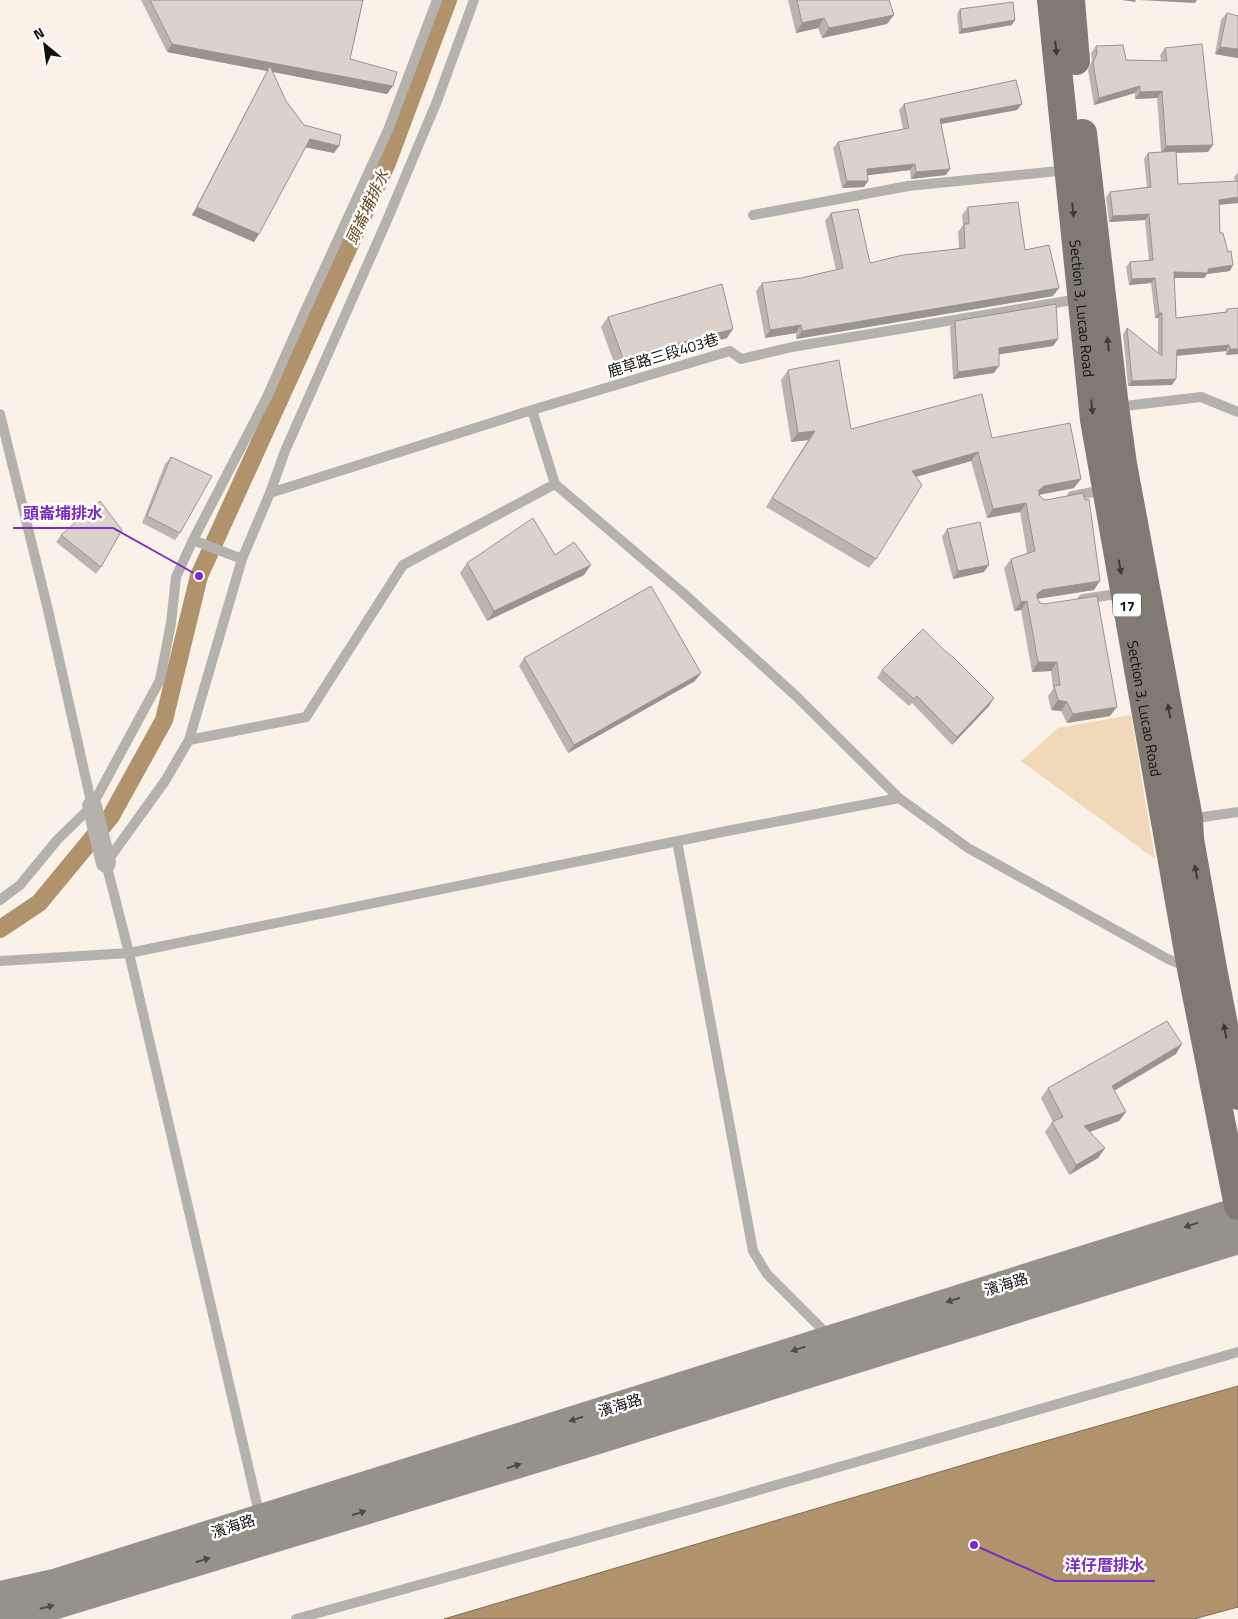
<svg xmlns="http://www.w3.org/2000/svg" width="1238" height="1619" font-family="'Titillium Web','Noto Sans TC',sans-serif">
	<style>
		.green { fill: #f1d8b9 }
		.water { fill: #b0926d; stroke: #816b50 }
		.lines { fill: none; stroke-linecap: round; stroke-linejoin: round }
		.canal { stroke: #b0926d; stroke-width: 18 }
		.lane { stroke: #b5b1ad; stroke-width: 10 }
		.street { stroke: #b5b1ad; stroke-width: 20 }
		.secondary { stroke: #96918b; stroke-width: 28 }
		.primary { stroke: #807a73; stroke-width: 28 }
		.wall { fill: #bcb5af }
		.shaded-wall { fill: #99948e }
		.building { fill: #dbd3cb; stroke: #99948e }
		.oneway { fill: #3f3b36 }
		.oneway2 { fill: #4e4b46 }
		.labels { text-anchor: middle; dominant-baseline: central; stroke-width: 5; stroke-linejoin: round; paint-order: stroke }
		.shield { fill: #fff; stroke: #5a5856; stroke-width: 1 }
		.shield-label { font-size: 14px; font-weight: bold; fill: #13110e }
		.street-label { font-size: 15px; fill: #13110e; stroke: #fff }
		.water-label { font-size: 16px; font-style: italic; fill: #654518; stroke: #fff }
		.leader { fill: none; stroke: #7b2cbf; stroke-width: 2 }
		.callout-dot { fill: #7b2cbf; stroke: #fff; stroke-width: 2 }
		.callout-label { font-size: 16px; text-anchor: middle; font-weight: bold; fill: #7b2cbf; stroke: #fff; stroke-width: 5; stroke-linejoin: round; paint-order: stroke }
	</style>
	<rect width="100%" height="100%" fill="#faf2e9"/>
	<!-- green -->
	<path class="green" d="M1131,715L1155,859L1021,761L1058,728Z"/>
	<!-- water -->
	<path class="water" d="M1238,1386V1607L1194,1619H444L1000,1454Z"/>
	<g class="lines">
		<!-- canal -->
		<path class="canal" d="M0,929L39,903L111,816L164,720L199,576L387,163L448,0"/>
		<!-- lane -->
		<path class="lane" d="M753,215L908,186L1068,170
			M1116,407L1201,397L1238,412
			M532,410L555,484L683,593L797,697L899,798L968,848L1168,959L1187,967
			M0,414L48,610L92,806
			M270,493L532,410L730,351L741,359L792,347L1079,299
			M1072,496L1104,490
			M193,540L242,559
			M1083,599L1123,593
			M189,740L306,717L403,565L555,484
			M1190,819L1238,812
			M677,841L753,1251L767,1274L829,1336
			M0,900L20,885L58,839L92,806L160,680L171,623L176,577L193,540L267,397L306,309L388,130L437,0
			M0,961L129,953L727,831L899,798
			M260,1517L129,953L106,863L165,781L189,740L242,559L270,493L285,451L388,218L437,101L474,0
			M296,1619L714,1503L1238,1352"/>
		<!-- street -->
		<path class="street" d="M92,806L106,863"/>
		<!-- secondary -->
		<path class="secondary" d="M0,1595L54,1583L1238,1211
			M0,1618L56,1605L601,1439L1238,1240"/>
		<!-- primary -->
		<g class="primary">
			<path id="s1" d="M1051,0L1094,420L1191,969L1238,1206"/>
			<path d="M1071,0L1076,61"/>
			<path d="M1083,133L1115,407L1123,464L1189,819L1190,839L1214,974L1238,1096"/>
		</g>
	</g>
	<!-- wall -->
	<path class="wall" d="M141,0H363L350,59L387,94L273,72L286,101L304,125L334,153L305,147L254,242L192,215L267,71L167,52Z
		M788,0H889L887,24L822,38L818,28L796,33Z
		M960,9L1012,25L959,34L957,14Z
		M1227,13L1238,16V58L1215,54L1221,20Z
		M1096,46L1126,60L1161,61L1160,55L1165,48L1208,152L1176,153L1178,184L1235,181L1234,177L1238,172V203L1219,205L1220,233L1230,271L1207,274L1204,278H1174L1176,318L1225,312L1227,309L1238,354L1226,355V351L1177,356L1172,385L1128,386L1123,334L1127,328L1158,353V318H1155L1151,283L1129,285L1126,267L1130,262L1149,261L1145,220L1109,222L1106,197L1110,192L1147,187L1144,159L1148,153L1161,152L1157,98L1135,99V93L1094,105L1088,70L1092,60L1091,53Z
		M904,104H1022L1017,110L941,124L946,175L911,179L910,170L868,175V181L864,187L842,188L833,148L838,142L903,129L899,110Z
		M968,207L1025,250L1053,296L796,339V333L765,338L756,291L762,283L801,278L836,270L825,221L831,213L870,263L959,248L958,232L963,225L962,215Z
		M608,317L727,338L616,368L601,327Z
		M955,321L1058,339L1053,346L999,354L994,373L953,379L950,327Z
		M788,370L851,429L992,438L1074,488L1039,495L1094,590L1037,599L1110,716L1067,723L1061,711L1051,710L1048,696L1053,689L1051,671L1032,672L1021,610L1014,611L1004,568L1011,559L1027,553L1020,512L987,518L971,461L916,477L876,559L869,568L766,507L808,440L791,442L781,380Z
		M171,457L180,533L175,540L142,523L165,464Z
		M947,529L984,572L953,579L942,537Z
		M61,535L101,567L96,574L56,542Z
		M555,555L584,575L487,621L460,573L467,563Z
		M524,658L695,681L568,753L519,666Z
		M882,670L989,706L952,745L912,703L909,706L877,678Z
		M1176,1054L1114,1091L1126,1112L1119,1121L1090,1132L1105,1148L1098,1158L1069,1175L1045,1132L1052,1122H1053L1041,1098L1048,1088Z"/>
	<!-- shaded-wall -->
	<path class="shaded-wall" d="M1122,0H1136L1135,2Z
		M1139,0H1197L1195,3Z
		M894,15L887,24L822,38L829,28Z
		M824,18L818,28L796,33L802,23Z
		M1015,20L1012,25L959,34L962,29Z
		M172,44L393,86L387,94L268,71L270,66L267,71L167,52Z
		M1220,47L1238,49V58L1215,54Z
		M1140,86L1135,93L1094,105L1099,98Z
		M1162,91L1157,98L1135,99L1140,92Z
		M1022,104L1017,110L935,125L940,119Z
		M310,139L339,146L334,153L304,147Z
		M1213,145L1208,152L1161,153L1166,146Z
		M915,164L910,170L862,176L867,169Z
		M950,169L946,175L911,179L916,172Z
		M847,181H868L864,187L842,188Z
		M1238,197V203L1215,205L1219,200Z
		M197,207L259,234L254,242L192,215Z
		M1149,214L1145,220L1109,222L1113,216Z
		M1233,265L1230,271L1207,274L1204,278H1170L1174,272L1208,269Z
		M1155,278L1151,283L1129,285L1132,279Z
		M1059,288L1053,296L796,339L802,331Z
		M1159,313H1162L1158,318H1155Z
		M801,325L796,333L765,338L770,330Z
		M733,329L727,338L616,368L623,358Z
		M1058,339L1053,346L995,355L999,348Z
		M1229,345L1226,351L1173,356L1177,350Z
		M1230,349H1238V354L1226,355Z
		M999,366L994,373L953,379L958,372Z
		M1176,379L1172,385L1128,386L1132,381Z
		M815,431L808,440L791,442L798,433Z
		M978,452L971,461L905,480L912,471Z
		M1081,479L1074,488L1037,495L1039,490L1044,486Z
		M1026,503L1020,512L987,518L993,509Z
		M591,565L584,575L487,621L494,611Z
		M989,565L984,572L953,579L958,571Z
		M1100,581L1094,590L1036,599L1037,594L1042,590Z
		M1027,601L1021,610L1014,611L1021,602Z
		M1038,662H1057L1051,671L1032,672Z
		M701,673L695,681L568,753L574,745Z
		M994,698L989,706L952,745L957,737Z
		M1058,700L1067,702L1061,711L1051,710Z
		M1117,707L1110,716L1067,723L1073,714Z
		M1182,1044L1176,1054L1105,1096L1112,1086Z
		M1126,1112L1119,1121L1078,1136L1084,1126Z
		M1105,1148L1098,1158L1069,1175L1076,1165Z"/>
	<!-- building -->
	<path class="building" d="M150,0H363L350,59L397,72L393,86L172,44Z
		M797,0H889L894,15L829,28L824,18L802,23Z
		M1013,2L1015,20L962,29L960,9Z
		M1227,13L1238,16V49L1220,47Z
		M1202,44L1213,145L1166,146L1162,91L1140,92V86L1099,98L1093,63L1097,53L1096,46L1123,45L1126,60L1167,61L1165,48Z
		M270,66L286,101L304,125L341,135L339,146L310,139L259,234L197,207Z
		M1016,80L1022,104L940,119L950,169L916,172L915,164L867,169L868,181H847L838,142L909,128L904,104Z
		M1176,151L1178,184L1238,181V197L1219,200L1220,233H1223L1228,252L1231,251L1233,265L1208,269V273L1174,272L1176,318L1227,312V309L1238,308V349H1230L1229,345L1177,350L1176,379L1132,381L1127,328L1162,356V313H1159L1155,278L1132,279L1130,262L1153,260L1149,214L1113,216L1110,192L1151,187L1148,153Z
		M1018,202L1025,250L1049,245L1059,288L802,331L801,325L770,330L762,283L801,278L843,268L831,213L858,209L870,263L903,255L965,248L964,224H969L968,207Z
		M722,284L733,329L623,358L608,317Z
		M1056,304L1058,339L999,348V366L958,372L955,321Z
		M839,360L851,429L982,394L992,438L1070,423L1081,479L1044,486L1039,490V495L1043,499L1046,500L1083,493L1085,500L1089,499L1100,581L1042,590L1037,594V598L1040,603L1044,604L1097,596L1117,707L1073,714L1067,702L1058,700L1054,686L1060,685L1057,662H1038L1027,601L1021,602L1011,559L1035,551L1026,503L993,509L978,452L912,471L922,485L876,559L772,498L815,431L798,433L788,370Z
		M171,457L212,476L180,533L147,516Z
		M100,501L122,530L101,567L61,535Z
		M533,518L555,555L574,542L591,565L494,611L467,563Z
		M980,522L989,565L958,571L947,529Z
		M651,586L701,673L574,745L524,658Z
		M923,629L944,650L954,658L994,698L957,737L917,696L914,699L882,670Z
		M1167,1021L1182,1044L1112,1086L1126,1112L1084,1126L1105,1148L1076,1165L1052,1122L1063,1117L1048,1088Z"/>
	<!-- one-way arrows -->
	<defs><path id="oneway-solid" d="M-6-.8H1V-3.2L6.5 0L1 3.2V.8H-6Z" transform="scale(1.25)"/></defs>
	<g class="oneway">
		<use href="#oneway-solid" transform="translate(1056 48) rotate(84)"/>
		<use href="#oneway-solid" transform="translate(1073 210) rotate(84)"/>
		<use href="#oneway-solid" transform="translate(1108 344) rotate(-96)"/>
		<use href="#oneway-solid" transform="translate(1092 407) rotate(84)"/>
		<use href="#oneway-solid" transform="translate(1120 567) rotate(80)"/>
		<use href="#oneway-solid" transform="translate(1169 711) rotate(-100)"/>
		<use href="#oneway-solid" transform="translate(1196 872) rotate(-100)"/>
		<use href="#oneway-solid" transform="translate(1225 1031) rotate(-101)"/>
	</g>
	<g class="oneway2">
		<use href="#oneway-solid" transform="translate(1191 1225) rotate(163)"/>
		<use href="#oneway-solid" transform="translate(953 1300) rotate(163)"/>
		<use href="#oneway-solid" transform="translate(798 1349) rotate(163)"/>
		<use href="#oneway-solid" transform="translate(576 1419) rotate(163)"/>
		<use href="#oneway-solid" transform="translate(514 1466) rotate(-17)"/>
		<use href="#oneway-solid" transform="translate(359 1513) rotate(-17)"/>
		<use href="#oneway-solid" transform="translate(203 1560) rotate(-17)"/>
		<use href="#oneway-solid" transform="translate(47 1607) rotate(-14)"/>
	</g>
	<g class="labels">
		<!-- shield labels -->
		<rect class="shield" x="1113" y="593.5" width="28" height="23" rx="4"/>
		<g class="shield-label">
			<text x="1127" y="605">17</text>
		</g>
		<!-- street labels -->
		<g class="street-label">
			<text stroke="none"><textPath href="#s1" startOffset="310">Section 3, Lucao Road</textPath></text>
			<text transform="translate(663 355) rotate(-17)">鹿草路三段403巷</text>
			<text stroke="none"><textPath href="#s1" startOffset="715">Section 3, Lucao Road</textPath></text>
			<text transform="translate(1006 1284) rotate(-17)">濱海路</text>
			<text transform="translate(620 1405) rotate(-17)">濱海路</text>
			<text transform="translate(233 1526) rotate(-18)">濱海路</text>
		</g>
		<!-- water labels -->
		<g class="water-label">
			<text transform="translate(367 207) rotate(-65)">頭崙埔排水</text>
		</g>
	</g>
	<!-- callouts -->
	<path class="leader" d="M199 576L113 528H13M974 1545L1055 1581H1155"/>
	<g class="callout-dot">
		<circle cx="199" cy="576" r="5"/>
		<circle cx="974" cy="1545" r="5"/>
	</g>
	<g class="callout-label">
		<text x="63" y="519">頭崙埔排水</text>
		<text x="1105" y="1571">洋仔厝排水</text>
	</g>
	<!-- north arrow -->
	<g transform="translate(45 45) rotate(331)" stroke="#ffffff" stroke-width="4" paint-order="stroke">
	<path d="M0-4L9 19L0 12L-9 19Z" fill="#13110e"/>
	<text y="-8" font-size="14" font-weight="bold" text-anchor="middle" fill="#13110e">N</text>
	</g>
</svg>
